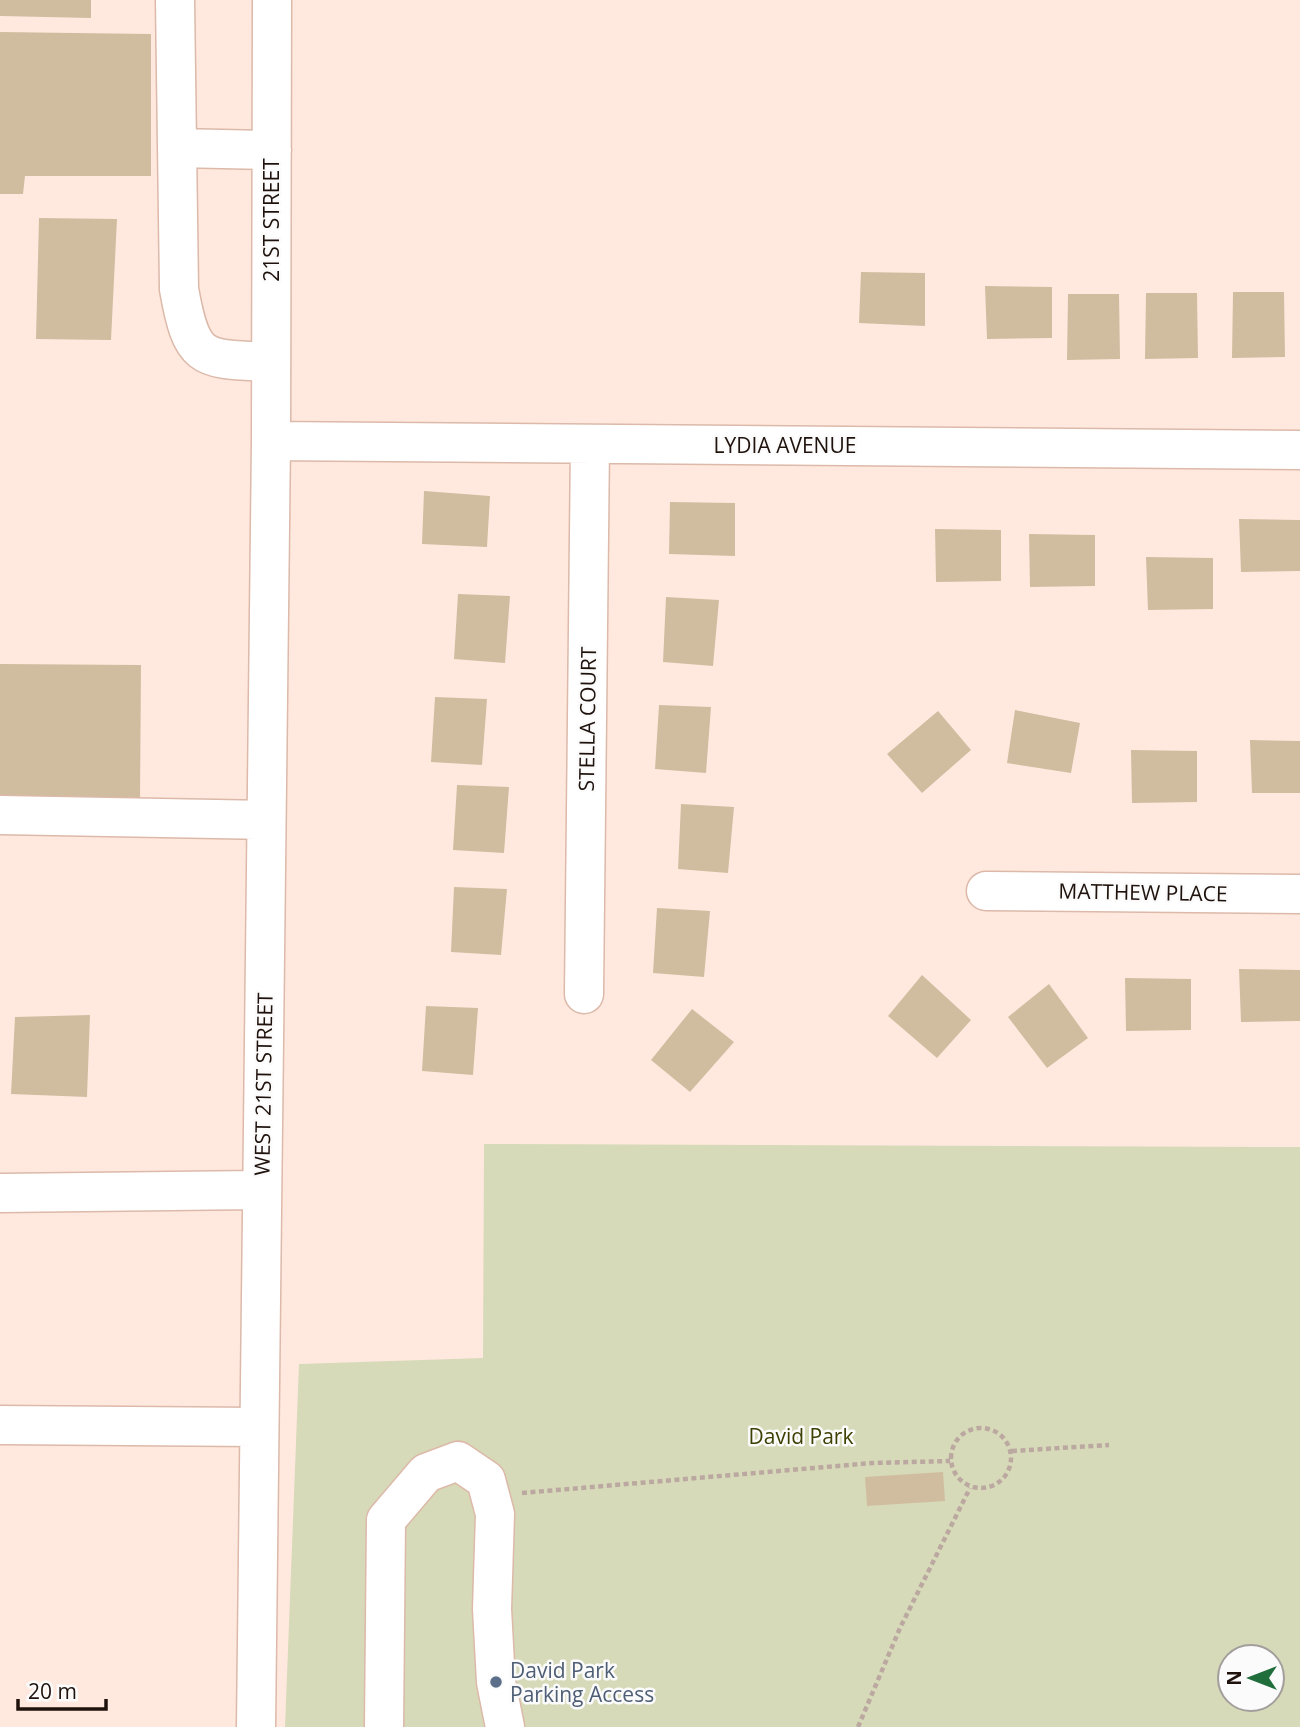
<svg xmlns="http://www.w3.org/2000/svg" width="1300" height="1727" font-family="'Open Sans',sans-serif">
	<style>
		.green { fill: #d7dab9; fill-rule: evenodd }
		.building { fill: #d0bd9f }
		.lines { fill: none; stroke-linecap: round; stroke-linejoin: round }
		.minor-casing { stroke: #dcb9a9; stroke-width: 41 }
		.path { stroke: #bba8a0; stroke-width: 4.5; stroke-dasharray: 5 3.5; stroke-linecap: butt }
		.minor { stroke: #fff; stroke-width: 38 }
		.service-dot { fill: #5c6f8a; stroke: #fbfbfb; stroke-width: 2.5 }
		.labels { text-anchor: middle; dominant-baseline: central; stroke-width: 5; stroke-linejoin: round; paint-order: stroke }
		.street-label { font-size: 21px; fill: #1f120d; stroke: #fbfbfb }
		.park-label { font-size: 21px; fill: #3e4003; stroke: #fbfbfb }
		.service-label { font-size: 21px; fill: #4e5e75; stroke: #fbfbfb; text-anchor: start }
	</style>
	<rect width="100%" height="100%" fill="#ffe9df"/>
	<!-- green -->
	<path class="green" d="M484,1144L1300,1147V1727H285L299,1364L483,1358ZM1230,1657H1272V1699H1230Z"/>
	<!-- building -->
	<path class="building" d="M0,0H91V18L0,16Z
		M0,32L151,34V176H25L23,194H0Z
		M39,218L117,219L111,340L36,339Z
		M861,272L925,273V326L859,323Z
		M985,286L1052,287V338L987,339Z
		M1233,292H1284L1285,357L1232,358Z
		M1146,293H1197L1198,358L1145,359Z
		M1068,294H1119L1120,359L1067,360Z
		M424,491L490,496L487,547L422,544Z
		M670,502L735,503V556L669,554Z
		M1239,519L1300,520V571L1241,572Z
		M935,529L1001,530V581L936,582Z
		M1029,534L1095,535V586L1030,587Z
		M1146,557L1213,558V609L1148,610Z
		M458,594L510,596L505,663L454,659Z
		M666,597L719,600L713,666L663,662Z
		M0,664L141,665L140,800H0Z
		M435,697L487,699L482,765L431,762Z
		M659,705L711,707L706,773L655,769Z
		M1015,710L1080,723L1071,773L1007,763Z
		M938,711L971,750L922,793L887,754Z
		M1250,740L1300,741V793H1252Z
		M1131,750L1197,751V802L1132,803Z
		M457,785L509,787L504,853L453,850Z
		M681,804L734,807L728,873L678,869Z
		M454,887L507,889L501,955L451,952Z
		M657,908L710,911L704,977L653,973Z
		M1239,969L1300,970V1021L1241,1022Z
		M922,975L971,1020L937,1058L888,1016Z
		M1125,978L1191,979V1030L1126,1031Z
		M1049,984L1088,1038L1047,1068L1008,1017Z
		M426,1006L478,1008L473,1075L422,1071Z
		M692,1009L734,1042L690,1092L651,1060Z
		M90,1015L87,1097L11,1094L15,1017Z
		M943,1472L945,1501L867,1506L865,1477Z"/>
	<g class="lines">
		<!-- minor casing -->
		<g class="minor-casing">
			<path id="minor" d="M175,0L179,289C192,362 201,359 271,362
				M177,148L272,150
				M271,441L1300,450
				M0,815L266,820
				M986,891L1300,894
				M584,994L590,444
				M0,1193L262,1190
				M0,1425L259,1427
				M256,1727L271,441L272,0
				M384,1727L386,1520L426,1473L458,1461L486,1480L495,1514L492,1609L496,1682L505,1727"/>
		</g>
		<!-- path -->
		<path class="path" d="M951 1458a30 30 0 1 1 60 0a30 30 0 1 1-60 0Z
			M1012,1451L1109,1445
			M522,1493L872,1463L950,1461
			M858,1727L900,1628L970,1488"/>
		<!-- minor -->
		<use href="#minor" class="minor"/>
	</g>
	<!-- markers -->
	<circle class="service-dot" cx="496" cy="1682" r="7"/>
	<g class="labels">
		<!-- street labels -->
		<g class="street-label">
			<text transform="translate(271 220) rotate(-90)">21ST STREET</text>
			<text x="785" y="445">LYDIA AVENUE</text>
			<text transform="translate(587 719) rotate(-89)">STELLA COURT</text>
			<text transform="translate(1143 892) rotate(1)">MATTHEW PLACE</text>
			<text transform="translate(263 1084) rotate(-89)">WEST 21ST STREET</text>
		</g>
		<!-- park labels -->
		<g class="park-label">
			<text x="801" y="1436">David Park</text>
		</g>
		<!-- service labels -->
		<g class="service-label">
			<text x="510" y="1670">David Park<tspan x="510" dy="24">Parking Access</tspan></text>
		</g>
	</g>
	<!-- north arrow -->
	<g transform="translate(1251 1678) rotate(270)"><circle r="33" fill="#fbfbfb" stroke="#a39e9c" stroke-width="2"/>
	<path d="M0-5L12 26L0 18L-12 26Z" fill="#216e3d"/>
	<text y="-10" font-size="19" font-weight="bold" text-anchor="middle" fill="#1f120d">N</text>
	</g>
	<!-- scale -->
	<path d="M18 1699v10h88v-10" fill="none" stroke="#1f120d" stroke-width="3.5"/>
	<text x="28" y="1699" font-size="21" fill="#1f120d" stroke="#fbfbfb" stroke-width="5" paint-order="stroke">20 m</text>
</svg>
